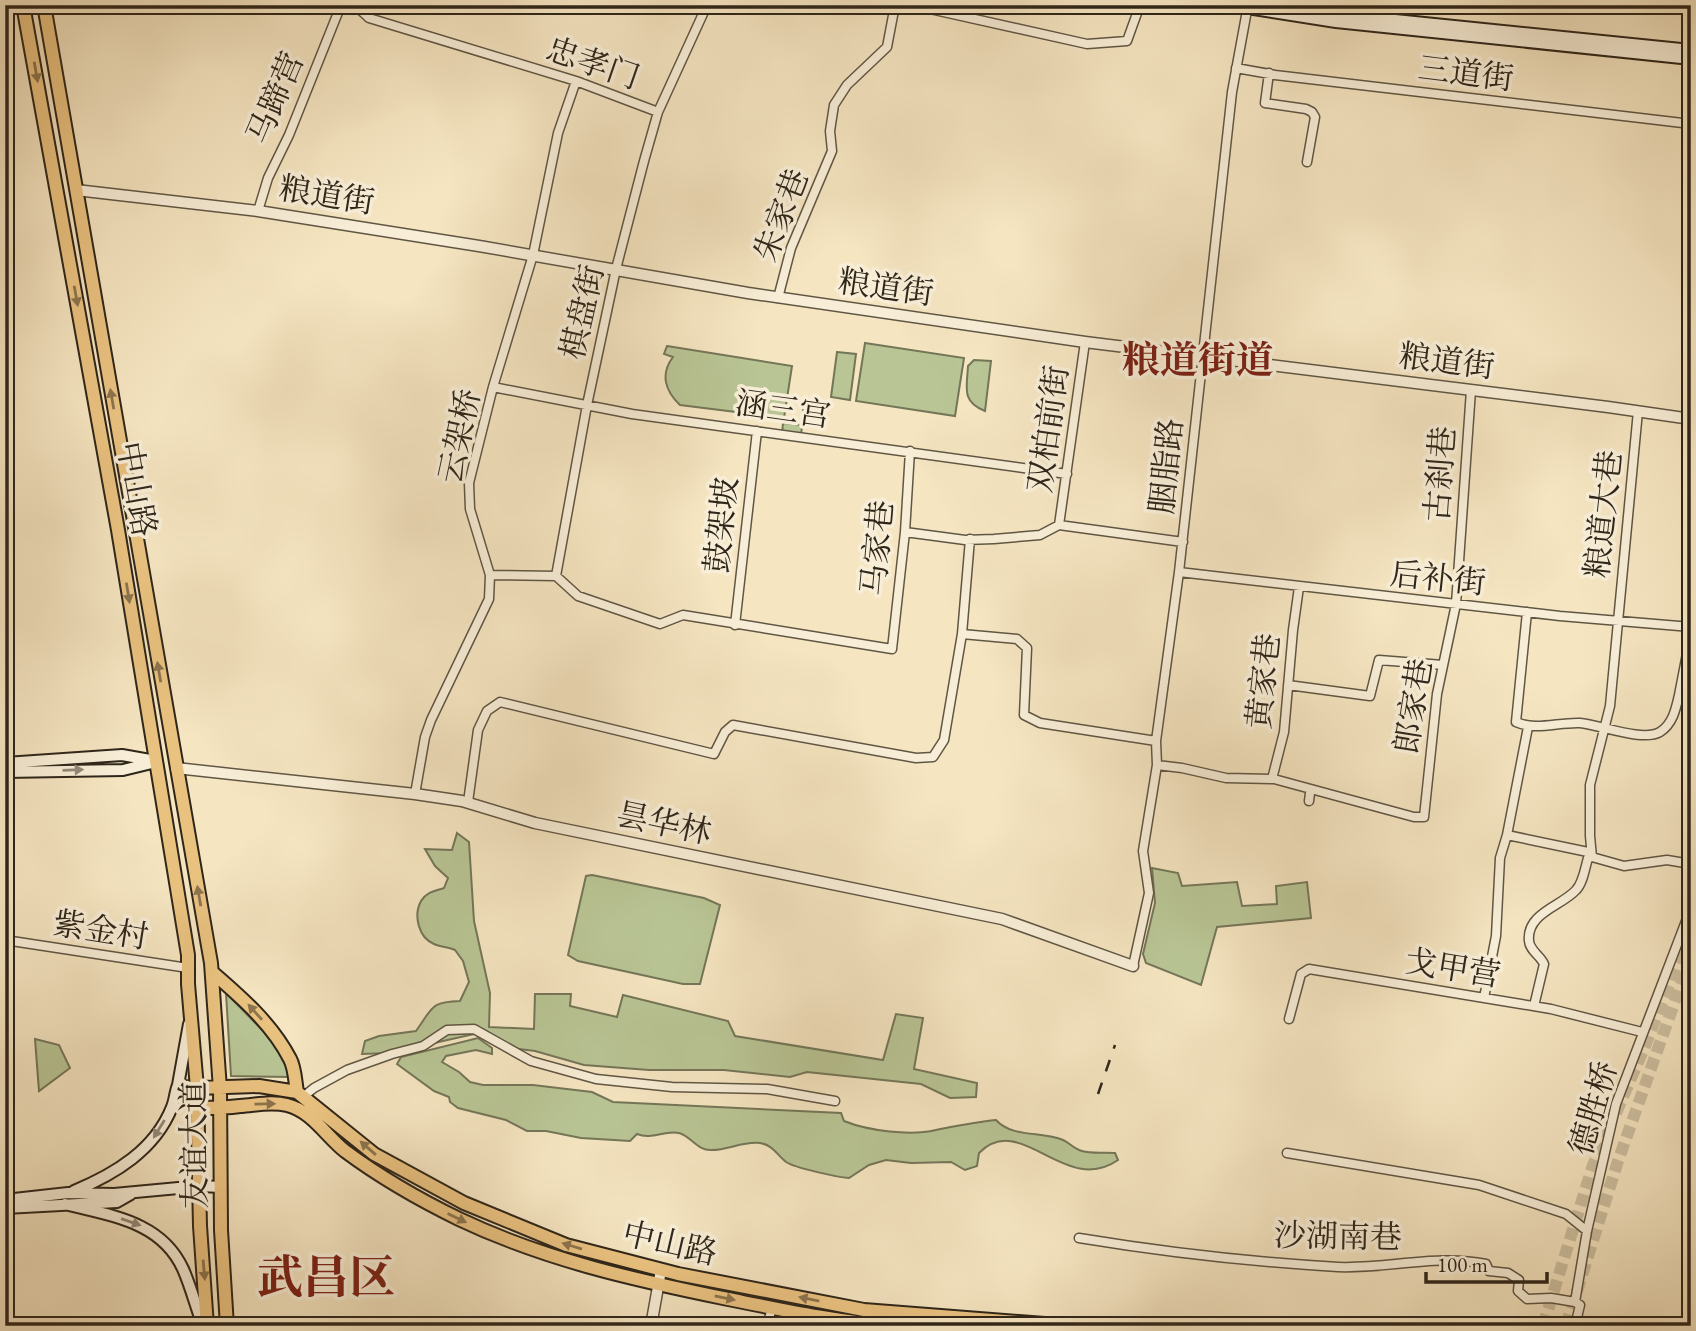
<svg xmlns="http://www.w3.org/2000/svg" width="1696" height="1331" font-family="'EB Garamond','Noto Serif SC',serif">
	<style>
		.green { fill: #b9c595; stroke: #747658; stroke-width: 2 }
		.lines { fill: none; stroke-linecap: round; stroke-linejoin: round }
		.primary-tunnel { stroke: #cdbfa0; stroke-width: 12; stroke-dasharray: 12 6; stroke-linecap: butt }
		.minor-casing { stroke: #605644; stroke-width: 11 }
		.tertiary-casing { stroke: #605644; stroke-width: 13 }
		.secondary-casing { stroke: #2f261a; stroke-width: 14 }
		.primary-casing { stroke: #2f261a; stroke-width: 16 }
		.minor { stroke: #f8eed7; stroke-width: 8 }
		.tertiary { stroke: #f8eed7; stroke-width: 10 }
		.secondary { stroke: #f8eed7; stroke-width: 10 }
		.primary { stroke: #eac280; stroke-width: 12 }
		.rail { stroke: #2f261a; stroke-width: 2.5; stroke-dasharray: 12 12; stroke-linecap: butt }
		.oneway { fill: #8c744d }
		.oneway2 { fill: #948a78 }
		.labels { text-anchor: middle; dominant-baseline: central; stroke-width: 7; stroke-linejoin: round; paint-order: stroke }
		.street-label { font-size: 32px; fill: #2f261a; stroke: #f8eed7 }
		.district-label { font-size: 38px; font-weight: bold; fill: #7a1f14; stroke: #f8eed7 }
		.town-label { font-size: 46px; font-weight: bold; fill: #7a1f14; stroke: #f8eed7 }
	</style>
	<rect width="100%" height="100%" fill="#f5e5c1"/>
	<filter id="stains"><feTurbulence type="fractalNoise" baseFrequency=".00286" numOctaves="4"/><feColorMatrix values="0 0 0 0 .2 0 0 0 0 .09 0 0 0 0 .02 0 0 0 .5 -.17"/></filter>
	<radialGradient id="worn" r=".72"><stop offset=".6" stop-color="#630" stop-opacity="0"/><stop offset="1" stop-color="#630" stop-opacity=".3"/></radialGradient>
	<!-- green -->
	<path class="green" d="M865,343L964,358L955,416L856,401Z
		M667,346L792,366L784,418L680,405C665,391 660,374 673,357L664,354Z
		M837,352L856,354L850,400L831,397Z
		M974,360L991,361L985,411C961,402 967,387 968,366Z
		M804,404L813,405L811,425H802L801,437L782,434L783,423L801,425Z
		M457,833L469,842L474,921L490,993L489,1027L534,1029L535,994H571L570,1006L617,1017L623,995L728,1021L735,1036L883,1060L896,1014L923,1018L914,1069L977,1083L976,1097L950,1098L921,1084L807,1072L790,1077L724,1070H649L584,1065L535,1051L511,1048L489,1035L474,1034L390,1053L362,1054L365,1041L379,1036L416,1031C433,1008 429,1002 460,1001L469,982L463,961L455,950C449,947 440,947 434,944C419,938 413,916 421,901C426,892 435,891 444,888L448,878L435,866L425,849L452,850Z
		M1152,868L1178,873L1182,886L1237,882L1242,906L1277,904L1276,886L1307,882L1311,918L1217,927L1201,985L1146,963L1143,954L1155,903Z
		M592,875L704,898L720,905L700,984H683L578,961L568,955L586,876Z
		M226,993L268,1036L291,1069L290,1077L231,1076Z
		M478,1038L492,1048V1054L476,1050L446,1056L442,1062L459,1072L470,1082L483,1085H533L592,1092L613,1102L841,1113L844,1121C869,1131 910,1136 936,1130C956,1126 975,1122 996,1120C1012,1138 1042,1131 1063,1140C1070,1143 1074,1149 1082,1151C1092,1154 1104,1152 1115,1153L1118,1160C1065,1197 1021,1110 979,1153L977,1166L965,1170L951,1162L911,1163L886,1160L869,1165L849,1178C837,1177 795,1168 786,1162C777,1155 773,1145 760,1143C743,1141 728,1150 712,1150C697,1151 691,1136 679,1133C664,1130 652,1140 637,1134L630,1141L581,1138L546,1131H527L506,1120L458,1108L450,1102L449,1097L434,1091L397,1064L401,1057Z
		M35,1039L59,1045L70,1068L39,1091Z"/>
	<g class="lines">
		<!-- primary-tunnel -->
		<path class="primary-tunnel" d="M1616,1113L1645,1046L1691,928
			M1543,1326L1593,1165L1609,1130
			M1566,1326L1618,1161L1691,956"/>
		<!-- minor casing -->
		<g class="minor-casing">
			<path id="minor" d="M355,5L369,18L576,81L658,112
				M912,5L1087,44L1127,41L1140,5
				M1236,68L1275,75L1691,124
				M1269,73L1265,103L1306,109L1312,112L1315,117L1307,162
				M258,211L268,178L289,135L341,5
				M778,298L791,248L832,151L830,131L834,105L847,85L887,47L895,5
				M493,387L632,414L1067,474
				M1059,525L1085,342
				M1059,525L1183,542
				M905,532L965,540L994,539L1040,535L1059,525
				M1179,572L1560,616L1691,627
				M490,575L556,576L587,405L616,269L644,161L658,112L707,5
				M556,576L578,596L660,624L683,615L892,649L905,532L910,451
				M1527,612L1516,722C1536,731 1558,722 1580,723C1600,725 1643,742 1660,732C1673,724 1676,708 1679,695
				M735,625L757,431
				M1691,633L1679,695H1691
				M962,634L1017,639L1027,648L1024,715L1040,723L1156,741
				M1288,685L1370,696L1379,660L1443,665
				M1528,727L1507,835L1588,852L1592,857
				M1157,765L1182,768L1226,778L1274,779L1414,817H1424L1437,694L1456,604L1471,390
				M1272,779L1284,732L1293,630L1299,587
				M415,794L425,737L431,720L489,599L490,575L470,509L469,483L493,387L533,255L558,133L576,81
				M1309,801L1310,793
				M468,802L478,730L487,711L500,702L714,754L725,732L733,725L916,758L933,757L944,740L962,634L970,539
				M1592,857L1590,836V785L1610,706L1638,411
				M5,940L188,968
				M1133,966L1149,893L1143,851L1157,765L1156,741L1179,572L1232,92L1248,5
				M1484,998L1496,936L1500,858L1507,835
				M1534,1006L1544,964C1540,955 1530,951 1529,941C1526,913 1562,906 1576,890C1583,883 1585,868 1588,858L1592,857L1624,866L1667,860L1691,864
				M1289,1019L1301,974L1309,969L1551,1009L1642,1032
				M304,1096L314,1088L347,1070L392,1054L423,1046L447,1030L474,1029L531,1061L596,1079L672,1087L767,1089L835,1101
				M1287,1153L1479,1185L1566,1214L1587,1231
				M1079,1238C1164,1252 1251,1262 1338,1267C1388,1269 1436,1254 1486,1264L1489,1271L1508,1273L1519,1280L1518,1291L1527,1299L1551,1298L1575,1302
				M767,1326L772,1308
				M1575,1326L1580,1305L1575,1302L1587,1231L1616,1104L1691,908"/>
		</g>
		<!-- tertiary casing -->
		<g class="tertiary-casing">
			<path id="tertiary" d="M76,190L258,211L479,246L748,293L1085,342L1608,407L1691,419
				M176,768L415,794L462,801L535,823L1002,919L1133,966
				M651,1326L661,1270"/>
		</g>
		<!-- secondary casing -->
		<g class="secondary-casing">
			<path id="secondary" d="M1228,5L1336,22L1691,59
				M1283,5L1336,14L1691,50
				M5,763L122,755L150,760
				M5,772L123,770L156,762
				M178,1085L189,1024
				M74,1191C115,1174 155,1150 172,1107C175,1100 175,1092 178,1085L197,1088
				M5,1200L68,1193L114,1194L200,1186L221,1187
				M65,1204C111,1216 161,1221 183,1269C191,1287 196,1307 203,1326
				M5,1208L117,1202L131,1194"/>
		</g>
		<!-- primary casing -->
		<g class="primary-casing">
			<path id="primary" d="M23,5L118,530L188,955V984L197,1088L200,1226L207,1326
				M44,5L211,963L220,1089L221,1230L227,1326
				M212,972C241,997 272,1024 290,1059C295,1068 295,1081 297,1092
				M197,1088L259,1086L297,1092L374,1154L464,1203L566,1245L678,1274L864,1310L1071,1326
				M198,1108C212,1108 226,1108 240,1106C256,1105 271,1101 287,1105C312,1111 326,1136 345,1151C380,1177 420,1200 459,1219C545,1260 635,1280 728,1299C783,1310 839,1322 895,1326"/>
		</g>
		<!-- minor -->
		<use href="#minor" class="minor"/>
		<!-- tertiary -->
		<use href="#tertiary" class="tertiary"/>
		<!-- secondary -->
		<use href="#secondary" class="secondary"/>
		<!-- primary -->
		<use href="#primary" class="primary"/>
		<!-- rail -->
		<path class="rail" d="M1098,1094L1115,1045"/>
	</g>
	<!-- one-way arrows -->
	<defs><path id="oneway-solid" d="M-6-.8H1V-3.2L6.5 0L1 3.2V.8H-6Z" transform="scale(1.75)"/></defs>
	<g class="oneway">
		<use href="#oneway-solid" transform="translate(36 72) rotate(80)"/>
		<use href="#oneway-solid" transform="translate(76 296) rotate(80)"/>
		<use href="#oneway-solid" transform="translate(112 399) rotate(-100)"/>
		<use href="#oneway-solid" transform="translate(128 593) rotate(81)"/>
		<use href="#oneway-solid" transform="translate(159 672) rotate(-100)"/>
		<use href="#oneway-solid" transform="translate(199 896) rotate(-100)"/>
		<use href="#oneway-solid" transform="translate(255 1012) rotate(-132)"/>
		<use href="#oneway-solid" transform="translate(265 1104) rotate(-1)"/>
		<use href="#oneway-solid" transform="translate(368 1148) rotate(-139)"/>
		<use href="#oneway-solid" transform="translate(457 1218) rotate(26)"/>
		<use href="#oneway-solid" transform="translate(572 1246) rotate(-163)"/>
		<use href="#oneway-solid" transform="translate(204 1270) rotate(85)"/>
		<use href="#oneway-solid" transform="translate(725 1298) rotate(11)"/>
		<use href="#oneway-solid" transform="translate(809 1299) rotate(-169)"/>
	</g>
	<g class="oneway2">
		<use href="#oneway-solid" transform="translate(73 770) rotate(-2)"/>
		<use href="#oneway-solid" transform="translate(159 1129) rotate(122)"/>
		<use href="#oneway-solid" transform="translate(131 1222) rotate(19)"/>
	</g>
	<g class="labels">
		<!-- street labels -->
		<g class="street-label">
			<text transform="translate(593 63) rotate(19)">忠孝门</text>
			<text transform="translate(1466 73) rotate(7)">三道街</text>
			<text transform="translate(275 98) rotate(-67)">马蹄营</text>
			<text transform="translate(327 195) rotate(9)">粮道街</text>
			<text transform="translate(781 215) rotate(-69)">朱家巷</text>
			<text transform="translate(886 287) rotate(8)">粮道街</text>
			<text transform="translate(582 312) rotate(-77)">棋盘街</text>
			<text transform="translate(1447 361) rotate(7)">粮道街</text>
			<text transform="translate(783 409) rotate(8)">涵三宫</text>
			<text transform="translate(1048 429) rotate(-82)">双柏前街</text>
			<text transform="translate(459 436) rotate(-78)">云架桥</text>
			<text transform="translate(1166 466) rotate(-84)">胭脂路</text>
			<text transform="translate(1440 474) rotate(-86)">古刹巷</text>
			<text transform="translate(137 489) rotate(80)">中山路</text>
			<text transform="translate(1603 514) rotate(-84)">粮道大巷</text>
			<text transform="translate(721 525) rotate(-84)">鼓架坡</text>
			<text transform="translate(877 548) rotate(-85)">马家巷</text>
			<text transform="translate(1438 578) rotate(6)">后补街</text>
			<text transform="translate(1263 681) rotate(-84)">黄家巷</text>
			<text transform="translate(1413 706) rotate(-81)">郎家巷</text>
			<text transform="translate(664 823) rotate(12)">昙华林</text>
			<text transform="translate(101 930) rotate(9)">紫金村</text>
			<text transform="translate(1453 968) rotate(9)">戈甲营</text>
			<text transform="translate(1593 1108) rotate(-74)">德胜桥</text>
			<text transform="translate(194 1145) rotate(-91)">友谊大道</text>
			<text transform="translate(1338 1236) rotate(1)">沙湖南巷</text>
			<text transform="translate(670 1243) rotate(13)">中山路</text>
		</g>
		<!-- district labels -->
		<g class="district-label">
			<text x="1198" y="359">粮道街道</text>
		</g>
		<!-- town labels -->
		<g class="town-label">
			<text x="326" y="1277">武昌区</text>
		</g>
	</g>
	<!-- margin -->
	<rect width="1696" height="1331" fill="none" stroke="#f5e5c1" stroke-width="28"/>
	<rect x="7" y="7" width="1682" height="1317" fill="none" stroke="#2f261a" stroke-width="3.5"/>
	<rect x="14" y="14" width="1668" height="1303" fill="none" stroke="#2f261a" stroke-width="2"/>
	<!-- scale -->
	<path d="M1426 1272v10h121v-10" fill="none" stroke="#2f261a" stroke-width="3.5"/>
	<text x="1437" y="1272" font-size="21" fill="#2f261a" stroke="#f8eed7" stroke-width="5" paint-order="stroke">100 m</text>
	<rect width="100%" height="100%" filter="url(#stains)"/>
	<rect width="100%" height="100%" fill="url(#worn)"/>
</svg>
